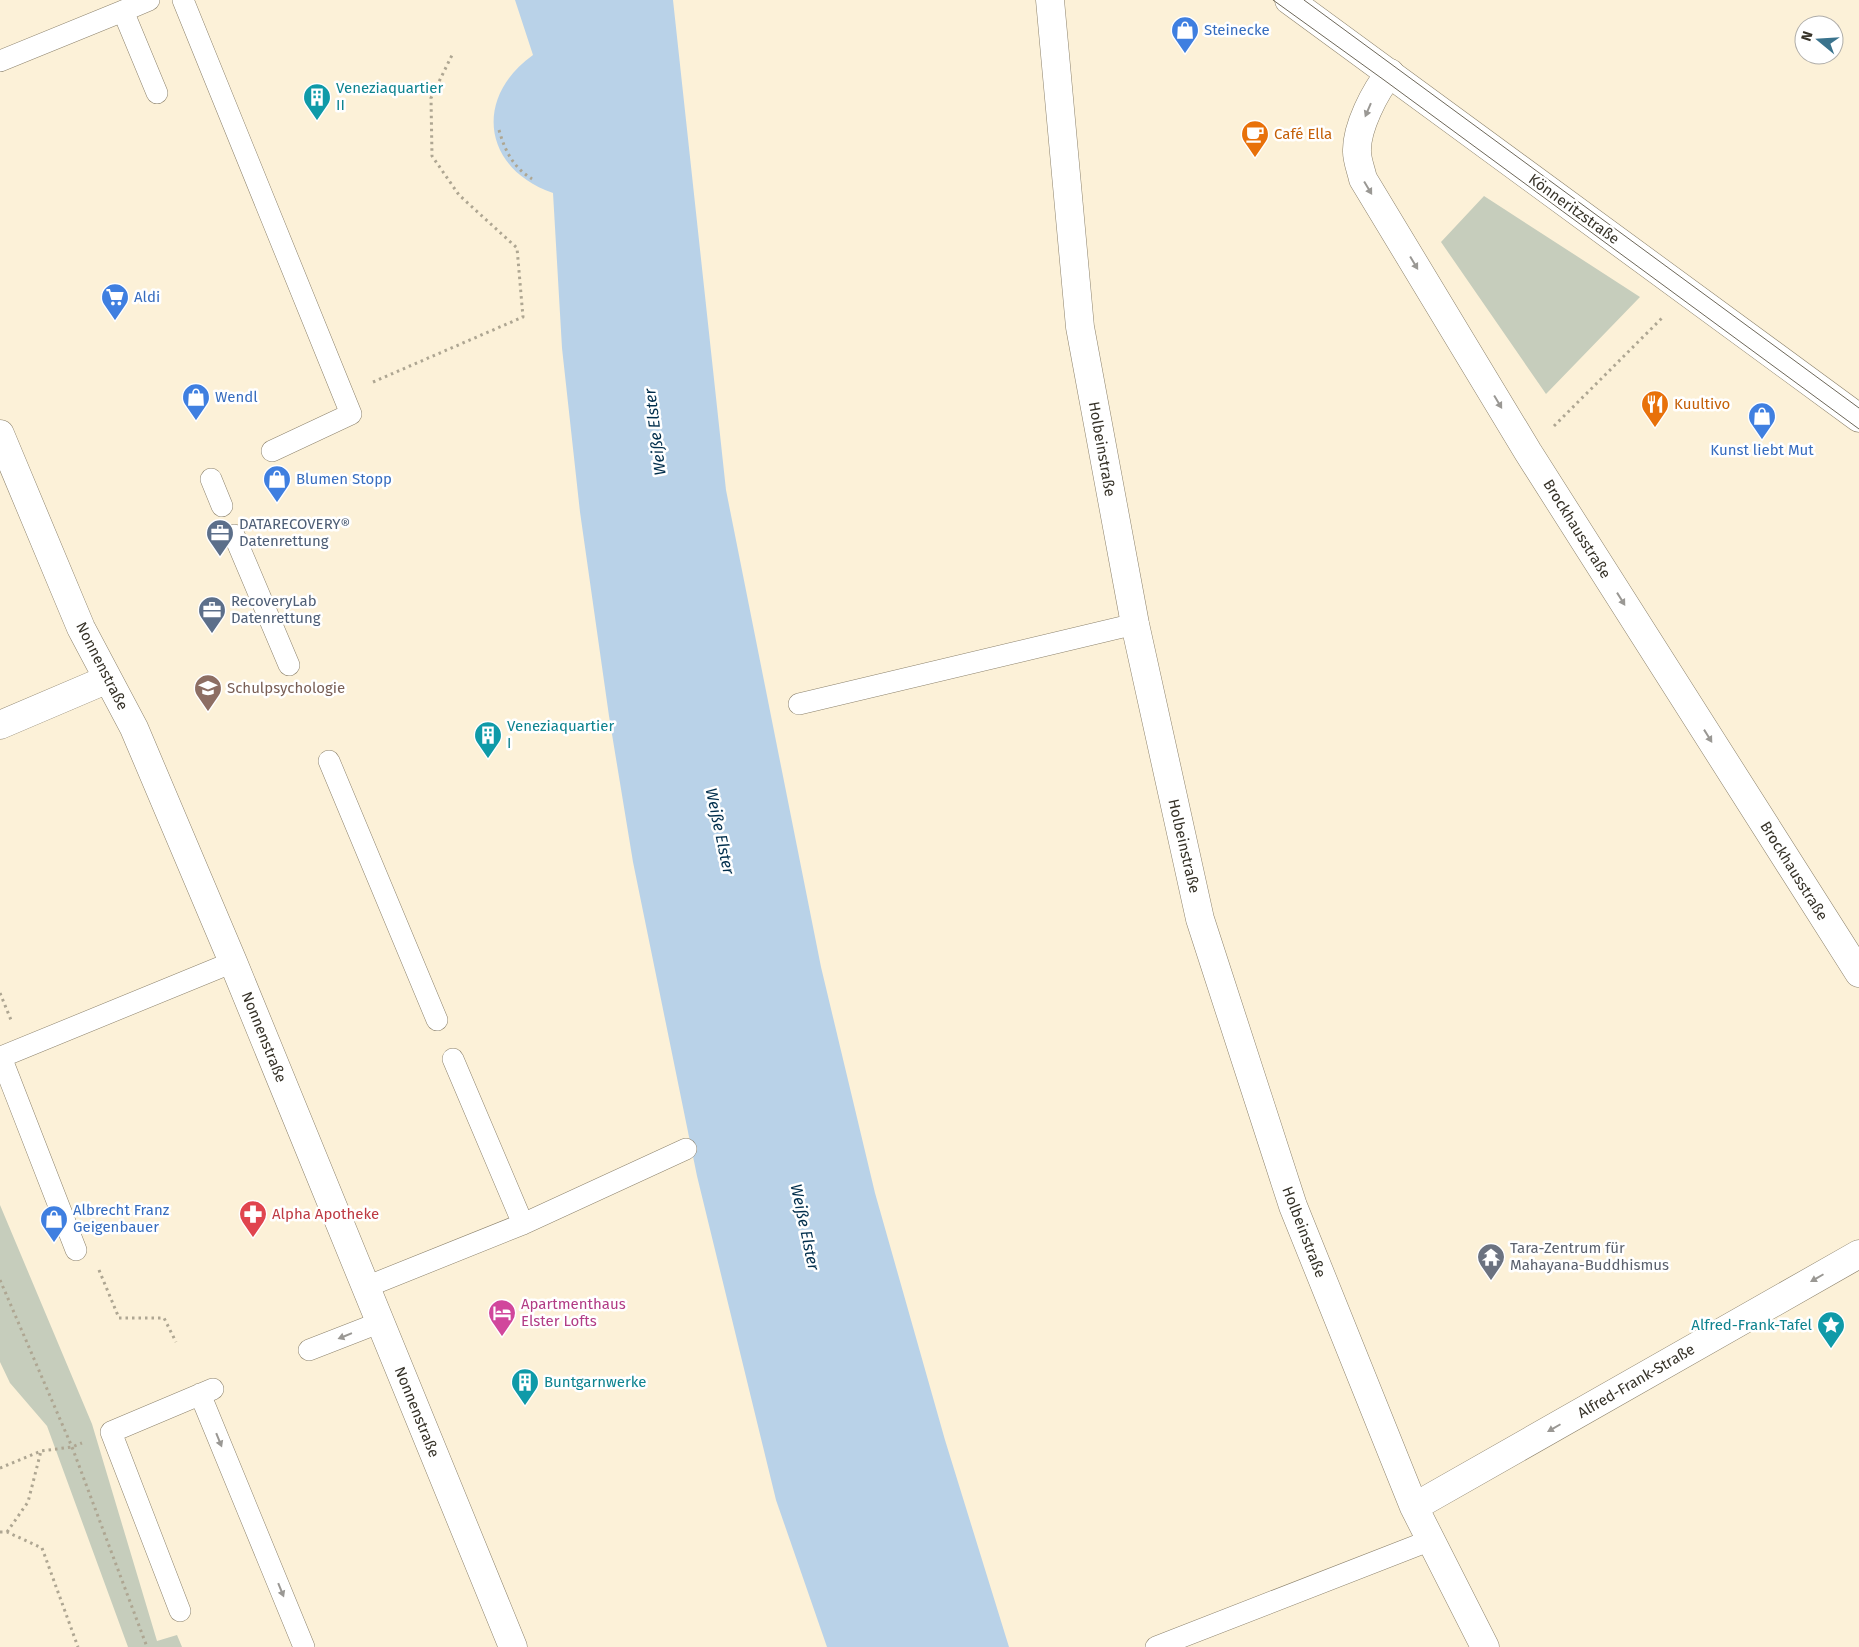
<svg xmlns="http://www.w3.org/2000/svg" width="1859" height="1647" font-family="'Fira Sans',sans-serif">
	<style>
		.green { fill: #c6cdbc }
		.water { fill: #b9d2e8 }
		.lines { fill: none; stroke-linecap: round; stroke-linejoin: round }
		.service-casing { stroke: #8c826c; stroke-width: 22 }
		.minor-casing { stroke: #8c826c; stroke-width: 29 }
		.secondary-casing { stroke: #8c826c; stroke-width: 29 }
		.path { stroke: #aea692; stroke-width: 3; stroke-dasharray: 2.5 4; stroke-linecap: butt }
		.service { stroke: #fff; stroke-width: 21 }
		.minor { stroke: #fff; stroke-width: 28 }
		.secondary { stroke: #fff; stroke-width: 28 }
		.tram { stroke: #6d6759; stroke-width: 1 }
		.oneway { fill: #9a9894 }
		.labels { text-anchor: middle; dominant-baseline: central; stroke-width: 5; stroke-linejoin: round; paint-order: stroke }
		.shop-label { font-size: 15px; fill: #366cbe; stroke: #fff; text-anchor: start }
		.culture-label { font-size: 15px; fill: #0d838f; stroke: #fff; text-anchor: start }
		.food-label { font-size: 15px; fill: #c56008; stroke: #fff; text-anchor: start }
		.street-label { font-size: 15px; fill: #363228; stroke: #fff }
		.service-label { font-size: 15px; fill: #4e5e75; stroke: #fff; text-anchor: start }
		.education-label { font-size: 15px; fill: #785e54; stroke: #fff; text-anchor: start }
		.health-label { font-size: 15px; fill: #be3a42; stroke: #fff; text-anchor: start }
		.worship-label { font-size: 15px; fill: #5b616d; stroke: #fff; text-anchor: start }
		.hotel-label { font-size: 15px; fill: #b23c85; stroke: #fff; text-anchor: start }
		.water-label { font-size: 16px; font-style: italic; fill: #002e4c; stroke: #fff }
	</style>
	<rect width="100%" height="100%" fill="#fcf1d8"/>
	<!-- green -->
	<path class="green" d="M1484,196L1640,297L1546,394L1441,242Z
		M0,1205L92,1424L157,1641L177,1635L182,1647H128L47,1426L10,1383L0,1362Z"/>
	<!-- water -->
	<path class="water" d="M515,0H673L726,490L821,967L875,1193L945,1440L1009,1647H827L776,1500L697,1176L633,862L609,716L580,512L562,348L553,193C483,169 473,98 533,55Z"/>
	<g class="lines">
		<!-- service casing -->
		<g class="service-casing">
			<path id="service" d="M183,0L351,414L272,451
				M123,11L149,0
				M0,61L123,11L157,93
				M211,479L222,506
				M234,535L289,665
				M799,704L1135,624
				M329,761L437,1020
				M453,1059L523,1224
				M76,1250L1,1057L233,962
				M366,1287L523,1224L686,1149
				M309,1350L381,1322
				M200,1394L304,1647
				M180,1611L111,1432L213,1389
				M1156,1647L1431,1540"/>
		</g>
		<!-- minor casing -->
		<g class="minor-casing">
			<path id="minor" d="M1050,0L1080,327L1135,624L1200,919L1293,1206L1414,1507L1485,1647
				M1390,73C1375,91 1356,128 1357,152C1357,160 1361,170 1363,179L1528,452L1859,973
				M0,434L81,628L134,728L233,962L513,1647
				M0,725L108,679
				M1414,1507L1859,1254"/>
		</g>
		<!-- secondary casing -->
		<g class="secondary-casing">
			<path id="secondary" d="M1289,0L1859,418"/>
		</g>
		<!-- path -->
		<path class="path" d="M499,130C505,151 513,167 532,179
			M373,382L523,317L517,248L459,195L432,156L431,98L453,53
			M1554,426L1663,317
			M0,993L11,1020
			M99,1270L119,1318H164L176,1342
			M0,1280L72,1447L147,1647
			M0,1468L41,1451L72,1447L82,1443
			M0,1532H7L42,1548L78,1647
			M7,1532L28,1502L41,1451"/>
		<!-- service -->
		<use href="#service" class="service"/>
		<!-- minor -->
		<use href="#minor" class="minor"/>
		<!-- secondary -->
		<use href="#secondary" class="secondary"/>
		<!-- tram -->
		<path class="tram" d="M1273,0L1384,80L1859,429
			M1304,0L1859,408"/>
	</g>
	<!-- one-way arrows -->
	<defs><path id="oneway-solid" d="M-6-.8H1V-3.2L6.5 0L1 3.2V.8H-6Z" transform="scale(1.25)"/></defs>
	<g class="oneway">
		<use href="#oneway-solid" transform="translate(1368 110) rotate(113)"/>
		<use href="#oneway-solid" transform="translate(1368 188) rotate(59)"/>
		<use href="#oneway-solid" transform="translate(1414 263) rotate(59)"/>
		<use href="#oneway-solid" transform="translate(1498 402) rotate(59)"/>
		<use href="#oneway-solid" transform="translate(1621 599) rotate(58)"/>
		<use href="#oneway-solid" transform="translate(1708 736) rotate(58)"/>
		<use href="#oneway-solid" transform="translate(1817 1278) rotate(150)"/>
		<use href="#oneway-solid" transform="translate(345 1336) rotate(158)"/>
		<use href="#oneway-solid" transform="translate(1554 1428) rotate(150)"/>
		<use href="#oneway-solid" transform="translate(219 1440) rotate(68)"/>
		<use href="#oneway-solid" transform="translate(281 1590) rotate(68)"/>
	</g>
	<!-- icons -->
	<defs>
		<g id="shop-pin" transform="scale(1.4375)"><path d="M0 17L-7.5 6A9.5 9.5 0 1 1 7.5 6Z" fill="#3f7fe0" stroke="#fff"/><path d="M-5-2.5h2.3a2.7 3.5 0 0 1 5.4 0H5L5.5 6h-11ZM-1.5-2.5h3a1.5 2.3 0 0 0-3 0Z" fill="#fff"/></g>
		<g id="building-pin" transform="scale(1.4375)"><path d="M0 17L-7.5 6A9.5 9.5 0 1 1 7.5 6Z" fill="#0f9aa8" stroke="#fff"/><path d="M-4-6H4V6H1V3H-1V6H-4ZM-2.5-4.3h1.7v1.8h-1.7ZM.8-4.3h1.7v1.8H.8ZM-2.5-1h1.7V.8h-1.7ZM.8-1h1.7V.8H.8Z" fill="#fff"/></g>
		<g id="cafe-pin" transform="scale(1.4375)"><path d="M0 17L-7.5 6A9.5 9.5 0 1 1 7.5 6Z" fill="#e8710a" stroke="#fff"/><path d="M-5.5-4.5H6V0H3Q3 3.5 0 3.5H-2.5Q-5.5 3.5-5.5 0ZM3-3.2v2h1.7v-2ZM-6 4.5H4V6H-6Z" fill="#fff"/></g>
		<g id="supermarket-pin" transform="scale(1.4375)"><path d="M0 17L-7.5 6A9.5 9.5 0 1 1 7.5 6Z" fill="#3f7fe0" stroke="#fff"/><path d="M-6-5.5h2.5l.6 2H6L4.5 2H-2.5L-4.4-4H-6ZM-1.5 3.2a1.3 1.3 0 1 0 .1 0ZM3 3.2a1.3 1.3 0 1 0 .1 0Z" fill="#fff"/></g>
		<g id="restaurant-pin" transform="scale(1.4375)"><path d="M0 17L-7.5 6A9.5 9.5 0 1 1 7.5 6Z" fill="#e8710a" stroke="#fff"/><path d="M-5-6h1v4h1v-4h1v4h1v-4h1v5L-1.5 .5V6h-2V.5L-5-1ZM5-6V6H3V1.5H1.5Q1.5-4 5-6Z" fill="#fff"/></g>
		<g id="office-pin" transform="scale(1.4375)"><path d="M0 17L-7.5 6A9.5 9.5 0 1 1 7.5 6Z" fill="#5c6f8a" stroke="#fff"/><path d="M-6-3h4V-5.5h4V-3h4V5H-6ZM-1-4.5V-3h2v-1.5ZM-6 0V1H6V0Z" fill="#fff"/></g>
		<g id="school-pin" transform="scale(1.4375)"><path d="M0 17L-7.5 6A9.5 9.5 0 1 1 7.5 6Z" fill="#8d6e63" stroke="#fff"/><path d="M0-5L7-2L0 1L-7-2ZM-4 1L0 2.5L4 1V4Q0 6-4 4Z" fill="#fff"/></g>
		<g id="pharmacy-pin" transform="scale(1.4375)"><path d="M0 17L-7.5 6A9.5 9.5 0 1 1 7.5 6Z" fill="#e0444e" stroke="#fff"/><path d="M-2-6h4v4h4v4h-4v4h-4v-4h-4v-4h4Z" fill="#fff"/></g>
		<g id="temple-pin" transform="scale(1.4375)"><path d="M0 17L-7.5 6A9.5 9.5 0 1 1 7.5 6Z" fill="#6b7280" stroke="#fff"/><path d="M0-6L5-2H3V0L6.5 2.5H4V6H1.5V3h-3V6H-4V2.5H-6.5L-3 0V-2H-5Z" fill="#fff"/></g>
		<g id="hotel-pin" transform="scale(1.4375)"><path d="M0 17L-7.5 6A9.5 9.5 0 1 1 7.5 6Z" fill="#d1479c" stroke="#fff"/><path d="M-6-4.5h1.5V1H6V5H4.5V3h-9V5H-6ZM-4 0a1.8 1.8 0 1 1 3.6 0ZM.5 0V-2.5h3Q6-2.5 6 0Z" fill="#fff"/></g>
		<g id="sight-pin" transform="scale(1.4375)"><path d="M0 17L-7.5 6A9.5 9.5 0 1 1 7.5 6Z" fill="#0f9aa8" stroke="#fff"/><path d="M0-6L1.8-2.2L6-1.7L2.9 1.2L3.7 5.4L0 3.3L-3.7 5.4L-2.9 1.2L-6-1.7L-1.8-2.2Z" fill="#fff"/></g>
	</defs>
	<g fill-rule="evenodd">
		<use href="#shop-pin" x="1185" y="30"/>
		<use href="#building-pin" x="317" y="97"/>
		<use href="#cafe-pin" x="1255" y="134"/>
		<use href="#supermarket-pin" x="115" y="297"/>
		<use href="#shop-pin" x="196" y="397"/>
		<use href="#restaurant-pin" x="1655" y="404"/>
		<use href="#shop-pin" x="1762" y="416"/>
		<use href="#shop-pin" x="277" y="479"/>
		<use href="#office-pin" x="220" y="533"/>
		<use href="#office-pin" x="212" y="610"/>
		<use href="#school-pin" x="208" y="688"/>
		<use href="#building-pin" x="488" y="735"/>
		<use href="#pharmacy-pin" x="253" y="1214"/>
		<use href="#shop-pin" x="54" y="1219"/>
		<use href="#temple-pin" x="1491" y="1257"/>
		<use href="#hotel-pin" x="502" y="1313"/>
		<use href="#sight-pin" x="1831" y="1325"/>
		<use href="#building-pin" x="525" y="1382"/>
	</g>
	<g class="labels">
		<!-- shop labels -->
		<g class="shop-label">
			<text x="1204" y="30">Steinecke</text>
			<text x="134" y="297">Aldi</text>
			<text x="215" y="397">Wendl</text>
			<text x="1762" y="450" text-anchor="middle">Kunst liebt Mut</text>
			<text x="296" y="479">Blumen Stopp</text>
			<text x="73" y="1210">Albrecht Franz<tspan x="73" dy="17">Geigenbauer</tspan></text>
		</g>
		<!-- culture labels -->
		<g class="culture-label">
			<text x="336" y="88">Veneziaquartier<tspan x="336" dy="17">II</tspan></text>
			<text x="507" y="726">Veneziaquartier<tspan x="507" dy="17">I</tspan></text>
			<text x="1812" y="1325" text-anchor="end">Alfred-Frank-Tafel</text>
			<text x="544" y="1382">Buntgarnwerke</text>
		</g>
		<!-- food labels -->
		<g class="food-label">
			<text x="1274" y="134">Café Ella</text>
			<text x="1674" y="404">Kuultivo</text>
		</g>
		<!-- street labels -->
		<g class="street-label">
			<text transform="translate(1574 209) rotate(36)">Könneritzstraße</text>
			<text transform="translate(1102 449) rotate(80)">Holbeinstraße</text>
			<text transform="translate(1577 529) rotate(58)">Brockhausstraße</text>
			<text transform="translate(102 666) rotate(63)">Nonnenstraße</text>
			<text transform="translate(1184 846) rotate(77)">Holbeinstraße</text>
			<text transform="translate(1794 871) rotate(58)">Brockhausstraße</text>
			<text transform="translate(264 1037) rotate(68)">Nonnenstraße</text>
			<text transform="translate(1304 1232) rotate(69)">Holbeinstraße</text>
			<text transform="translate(1636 1381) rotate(-30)">Alfred-Frank-Straße</text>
			<text transform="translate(417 1412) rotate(68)">Nonnenstraße</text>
		</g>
		<!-- service labels -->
		<g class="service-label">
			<text x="239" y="524">DATARECOVERY®<tspan x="239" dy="17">Datenrettung</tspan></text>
			<text x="231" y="601">RecoveryLab<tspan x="231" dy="17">Datenrettung</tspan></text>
		</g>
		<!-- education labels -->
		<g class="education-label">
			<text x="227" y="688">Schulpsychologie</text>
		</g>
		<!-- health labels -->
		<g class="health-label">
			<text x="272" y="1214">Alpha Apotheke</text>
		</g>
		<!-- worship labels -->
		<g class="worship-label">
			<text x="1510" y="1248">Tara-Zentrum für<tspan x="1510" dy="17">Mahayana-Buddhismus</tspan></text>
		</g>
		<!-- hotel labels -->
		<g class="hotel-label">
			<text x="521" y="1304">Apartmenthaus<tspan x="521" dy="17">Elster Lofts</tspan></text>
		</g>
		<!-- water labels -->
		<g class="water-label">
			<text transform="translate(655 432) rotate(-97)">Weiße Elster</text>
			<text transform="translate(720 831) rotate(78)">Weiße Elster</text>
			<text transform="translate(805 1227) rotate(78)">Weiße Elster</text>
		</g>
	</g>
	<!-- north arrow -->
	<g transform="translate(1819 40) rotate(288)"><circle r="24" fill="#ffffff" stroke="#afada9"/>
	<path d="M0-4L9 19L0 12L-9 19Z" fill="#3a738d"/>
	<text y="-8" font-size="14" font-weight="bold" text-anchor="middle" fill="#363228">N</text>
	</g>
</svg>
